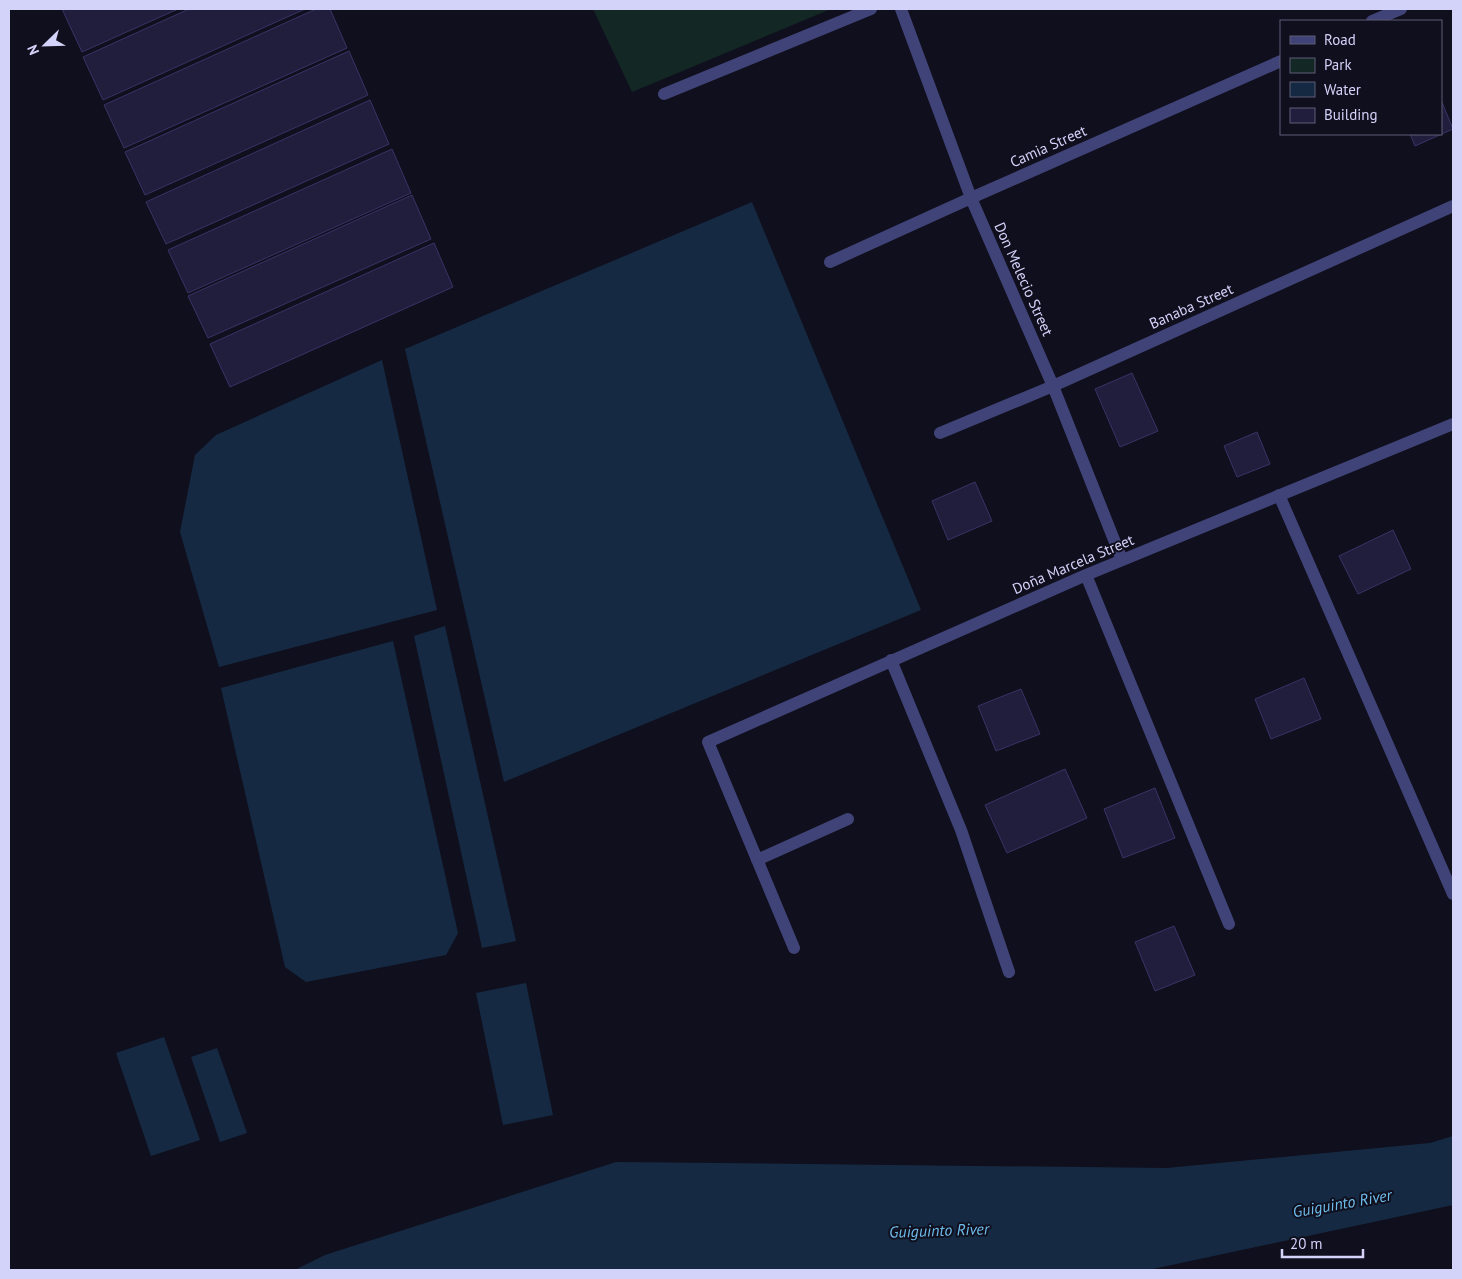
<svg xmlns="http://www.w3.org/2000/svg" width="1462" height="1279" font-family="'PT Sans',sans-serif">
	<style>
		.green { fill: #132725 }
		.water { fill: #152a42 }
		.building { fill: #211e3d; stroke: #383366 }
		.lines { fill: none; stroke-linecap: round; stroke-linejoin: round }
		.minor { stroke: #404377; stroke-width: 12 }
		.labels { text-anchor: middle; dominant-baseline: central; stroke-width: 4; stroke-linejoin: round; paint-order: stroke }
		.street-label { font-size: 15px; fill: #d3d2f9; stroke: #100f1e }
		.water-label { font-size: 16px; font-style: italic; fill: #6ebdec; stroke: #100f1e }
	</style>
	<rect width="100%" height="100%" fill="#100f1e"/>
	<!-- green -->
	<path class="green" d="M593,9H831L632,92Z"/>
	<!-- water -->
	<path class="water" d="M752,202L921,610L504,782L405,349Z
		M382,360L437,610L219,667L180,532L195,455L216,435Z
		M445,626L516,941L482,948L414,636Z
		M393,641L458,933L446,955L306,982L285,967L221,688Z
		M526,983L553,1115L503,1125L476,993Z
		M164,1037L200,1140L151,1156L116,1053Z
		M217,1048L247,1133L220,1142L191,1057Z
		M1453,1136V1205L1148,1270H295L325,1255L616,1162L1167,1168L1430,1143Z"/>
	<!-- building -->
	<path class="building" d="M62,9H178L82,52Z
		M189,9H305L103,100L83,57Z
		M316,9H330L347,48L124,148L104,105Z
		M349,51L368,95L145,195L125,152Z
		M370,100L389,144L166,244L146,202Z
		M1441,100L1453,129L1415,146L1410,134H1441Z
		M392,149L411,193L188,293L168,250Z
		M412,195L431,239L208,338L188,296Z
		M434,243L453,287L230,387L210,344Z
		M1132,373L1158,431L1120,447L1095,389Z
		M1257,432L1270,464L1237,477L1224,446Z
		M975,482L992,521L948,540L932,501Z
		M1393,530L1411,569L1358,594L1339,556Z
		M1304,678L1321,719L1271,739L1255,699Z
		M1021,689L1040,734L996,751L978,706Z
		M1065,769L1087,818L1007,853L985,805Z
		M1155,788L1175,838L1123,858L1104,809Z
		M1174,926L1195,975L1155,991L1135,942Z"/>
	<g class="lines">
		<!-- minor -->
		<path class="minor" d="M901,9L971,198L1053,386L1122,560
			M1372,21L1401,9
			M664,94L871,9
			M830,262L971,198L1281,61
			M940,433L1053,386L1453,206
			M1279,495L1453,894
			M1086,575L1229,924
			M891,660L961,830L1009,972
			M757,860L848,819
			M794,948L708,742L1086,575L1453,424"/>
	</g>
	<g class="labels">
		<!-- street labels -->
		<g class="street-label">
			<text transform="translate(1048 146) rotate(-24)">Camia Street</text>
			<text transform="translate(1024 279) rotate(66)">Don Melecio Street</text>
			<text transform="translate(1191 306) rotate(-24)">Banaba Street</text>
			<text transform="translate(1073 564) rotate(-23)">Doña Marcela Street</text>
		</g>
		<!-- water labels -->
		<g class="water-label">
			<text transform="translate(1342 1203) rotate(-10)">Guiguinto River</text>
			<text transform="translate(939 1230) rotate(-2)">Guiguinto River</text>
		</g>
	</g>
	<!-- border -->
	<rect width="1462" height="1279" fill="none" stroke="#d3d2f9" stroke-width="20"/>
	<!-- legend -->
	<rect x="1280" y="20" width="162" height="115" fill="#100f1e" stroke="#5e5d76"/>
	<rect x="1290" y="36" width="25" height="8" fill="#404377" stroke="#5e5d76"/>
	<text x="1324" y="45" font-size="15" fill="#d3d2f9">Road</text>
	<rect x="1290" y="58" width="25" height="15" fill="#132725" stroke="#5e5d76"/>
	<text x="1324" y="70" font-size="15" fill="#d3d2f9">Park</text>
	<rect x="1290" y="82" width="25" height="15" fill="#152a42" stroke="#5e5d76"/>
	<text x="1324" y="95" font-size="15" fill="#d3d2f9">Water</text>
	<rect x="1290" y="108" width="25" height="15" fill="#211e3d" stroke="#5e5d76"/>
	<text x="1324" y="120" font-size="15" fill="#d3d2f9">Building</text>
	<!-- north arrow -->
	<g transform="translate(45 45) rotate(247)" stroke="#100f1e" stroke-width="4" paint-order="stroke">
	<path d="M0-4L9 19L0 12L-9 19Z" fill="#d3d2f9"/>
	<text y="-8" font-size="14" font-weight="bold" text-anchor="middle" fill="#d3d2f9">N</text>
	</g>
	<!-- scale -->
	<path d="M1282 1249v8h81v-8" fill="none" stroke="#d3d2f9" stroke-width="2.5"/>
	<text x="1290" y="1249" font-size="15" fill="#d3d2f9" stroke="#100f1e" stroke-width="4" paint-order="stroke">20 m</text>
</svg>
